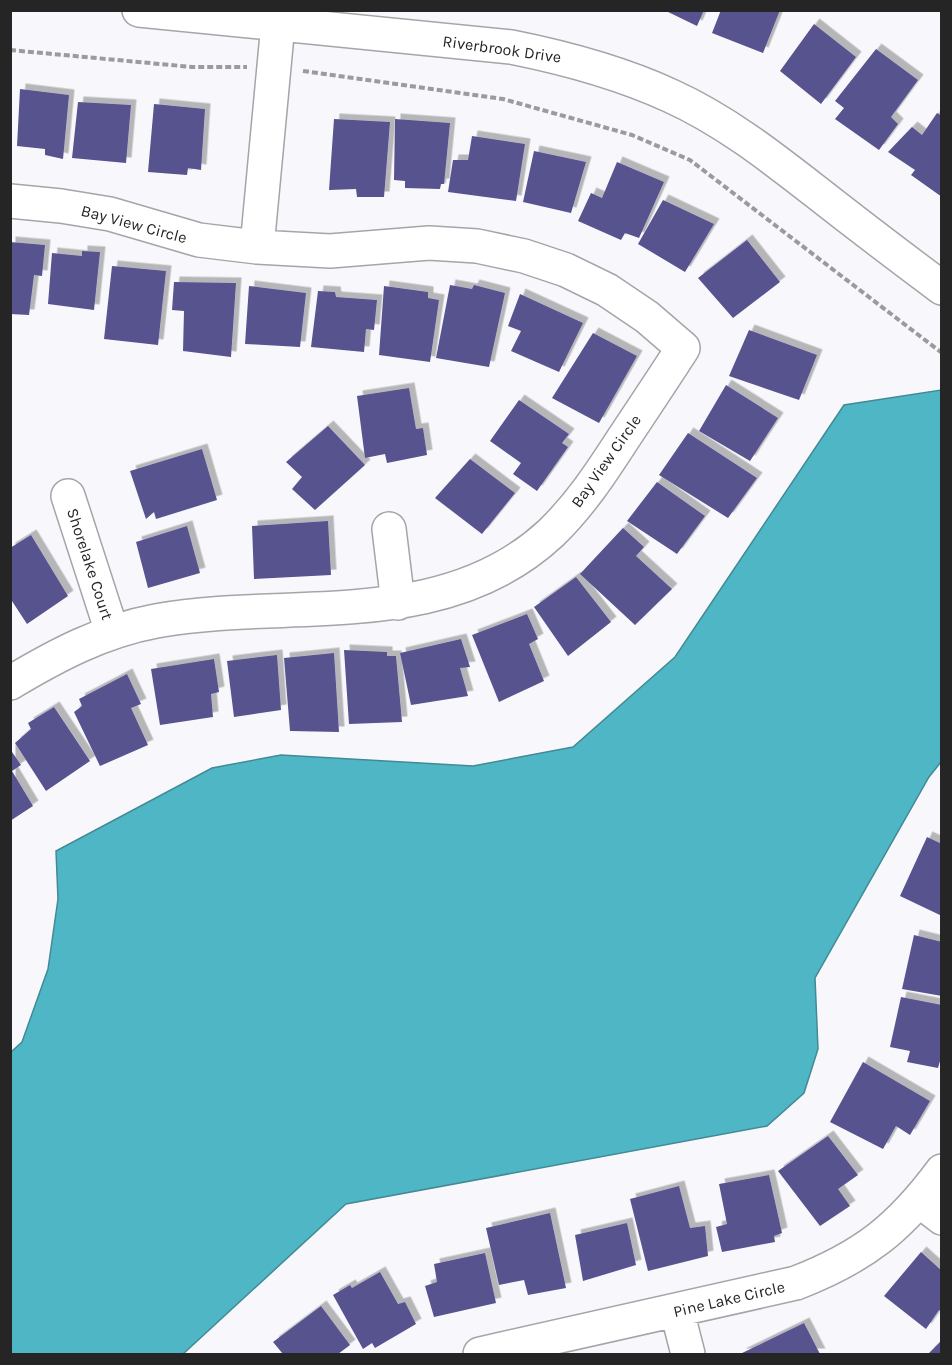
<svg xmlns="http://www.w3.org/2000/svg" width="952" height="1365" font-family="Karla,sans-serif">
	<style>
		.water { fill: #4fb6c5; stroke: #428a95; stroke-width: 1.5 }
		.building { fill: #57528f; filter: url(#shadow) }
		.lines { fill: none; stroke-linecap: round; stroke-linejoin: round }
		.minor-casing { stroke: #a5a5a9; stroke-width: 36 }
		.path { stroke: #9b9b9d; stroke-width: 4; stroke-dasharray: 6 3; stroke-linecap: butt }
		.minor { stroke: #fff; stroke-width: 33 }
		.labels { text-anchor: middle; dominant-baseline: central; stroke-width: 6; stroke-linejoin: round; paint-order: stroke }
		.street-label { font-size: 16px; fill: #252526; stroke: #fff }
	</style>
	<defs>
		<filter id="shadow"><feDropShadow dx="5.5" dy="-5.5" stdDeviation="0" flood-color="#0004"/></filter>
	</defs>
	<rect width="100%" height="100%" fill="#f8f8fc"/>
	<!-- water -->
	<path class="water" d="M941,390V762L929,777L815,978L818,1049L804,1093L767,1126L346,1204L183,1354H11V1052L22,1042L48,969L58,899L56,851L212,768L281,755L473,766L573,747L675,657L844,405Z"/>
	<!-- building -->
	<path class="building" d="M664,10H704L697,26Z
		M721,10H780L763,53L712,33Z
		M814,24L856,57L821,104L780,71Z
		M876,49L918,80L891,117L898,124L879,150L835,119L844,108L835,101Z
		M20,89L69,95L63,159L45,155V149L17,146Z
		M78,102L131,105L126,163L72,158Z
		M154,104L205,109L201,170L188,168L187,175L148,172Z
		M937,113L942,116V197L911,175L915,170L888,152L912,127L922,135Z
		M334,119L390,122L384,197H357L356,189L329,190Z
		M395,119L450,123L444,184H441L440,189L405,188V181L394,180Z
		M472,136L525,144L516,201L448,192L453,160H468Z
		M534,151L586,162L571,213L523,202Z
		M617,162L664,182L639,238L625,233L621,240L578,221L591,193L602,198Z
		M663,200L714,224L685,272L638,244Z
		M747,240L780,282L733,318L698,278Z
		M10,242L45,245L42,276L34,275L29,315L10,314Z
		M82,251L100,252L94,310L48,304L52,253L82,256Z
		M112,266L166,271L158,345L104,339Z
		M174,282L236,283L231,357L183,351L184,311L172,310Z
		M450,285L472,289L474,285L505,293L489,367L436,358Z
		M249,286L306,293L300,347L245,344Z
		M384,286L428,292V298L439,300L430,362L379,355Z
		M318,291L335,292L336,297L377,300L374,330L366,329L364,352L311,347Z
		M520,294L583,323L559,372L511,351L521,331L508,326Z
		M749,330L817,355L799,400L729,376Z
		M593,333L637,356L599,423L552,398Z
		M726,385L778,418L750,461L699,431Z
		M409,388L416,429L423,428L427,455L387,463L385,454L365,458L357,396Z
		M519,400L569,434L562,443L568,447L537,491L513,474L521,463L490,441Z
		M328,426L365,465L315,510L292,489L302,477L286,462Z
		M688,433L757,478L728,518L659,475Z
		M202,449L217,500L156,519L154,512L146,519L130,471Z
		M470,459L515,493L482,534L435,498Z
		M657,482L705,516L677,554L627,521Z
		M328,521L331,575L254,579L252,526Z
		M187,526L200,573L148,588L136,542Z
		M623,528L644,547L636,556L672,589L635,625L580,574Z
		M31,535L68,596L27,624L10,598V548Z
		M576,577L611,622L568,656L534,607Z
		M527,614L538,639L529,644L544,681L499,702L472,635Z
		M461,639L470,667L460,668L468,696L411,705L400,653Z
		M344,650L387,652V656H396L402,722L349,724Z
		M334,653L339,732L290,731L284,658Z
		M277,655L281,710L234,717L227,661Z
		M214,659L219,692L211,694L213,717L160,725L151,669Z
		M127,674L141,704L131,708L148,745L100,766L74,712L82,706L79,699Z
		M54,707L90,761L46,791L15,743L31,729L28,723Z
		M10,749L21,765L12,771L33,806L10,821Z
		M927,837L942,844V916L900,896Z
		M914,935L942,942V996L902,989Z
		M901,997L942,1005V1054L938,1068L907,1062L910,1051L890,1047Z
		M863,1062L930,1101L910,1135L896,1126L883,1149L830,1122Z
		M828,1136L858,1175L838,1189L850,1206L820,1226L778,1171Z
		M769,1175L782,1233L774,1236L775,1242L722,1252L716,1227L727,1224L719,1184Z
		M679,1186L690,1228L705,1226L708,1256L648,1271L630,1199Z
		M550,1213L566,1288L528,1295L524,1280L499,1285L486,1228Z
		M627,1223L636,1265L583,1281L575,1235Z
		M921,1252L942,1271V1312L939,1310L926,1329L884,1296Z
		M485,1253L496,1303L434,1317L425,1286L437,1282L434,1264Z
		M380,1272L398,1304L405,1302L416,1324L375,1348L372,1343L363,1349L333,1295L350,1285L352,1288Z
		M321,1306L350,1345L338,1354H283L273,1342Z
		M804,1323L820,1354H740Z
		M942,1340V1354H928Z"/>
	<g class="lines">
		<!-- minor casing -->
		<g class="minor-casing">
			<path id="minor" d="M139,10L511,47C566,58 619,72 671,96C724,120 770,156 815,191C857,224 899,256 942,288
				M10,201L61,206L110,214L199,240L257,247L330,251L429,243L477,246L524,256L566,270L607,290L647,317L683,348C663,379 643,409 623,439C601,473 580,505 551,533C443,634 289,597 156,621C102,631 57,655 10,683
				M257,247L278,24
				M68,496L112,632
				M389,529L398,603
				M920,1201L942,1218
				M677,1311L688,1354
				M480,1354L796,1283C863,1257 899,1229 942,1171"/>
		</g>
		<!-- path -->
		<path class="path" d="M10,50L192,67H247
			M303,71L503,99L632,135L690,160L942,353"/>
		<!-- minor -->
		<use href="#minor" class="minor"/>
	</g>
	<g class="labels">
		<!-- street labels -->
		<g class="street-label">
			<text transform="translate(502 49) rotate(8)">Riverbrook Drive</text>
			<text transform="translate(134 224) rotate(15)">Bay View Circle</text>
			<text transform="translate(606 461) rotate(-55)">Bay View Circle</text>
			<text transform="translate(90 564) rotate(72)">Shorelake Court</text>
			<text transform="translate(729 1299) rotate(-13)">Pine Lake Circle</text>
		</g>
	</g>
	<!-- border -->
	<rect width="952" height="1365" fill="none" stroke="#252526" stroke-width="24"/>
</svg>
